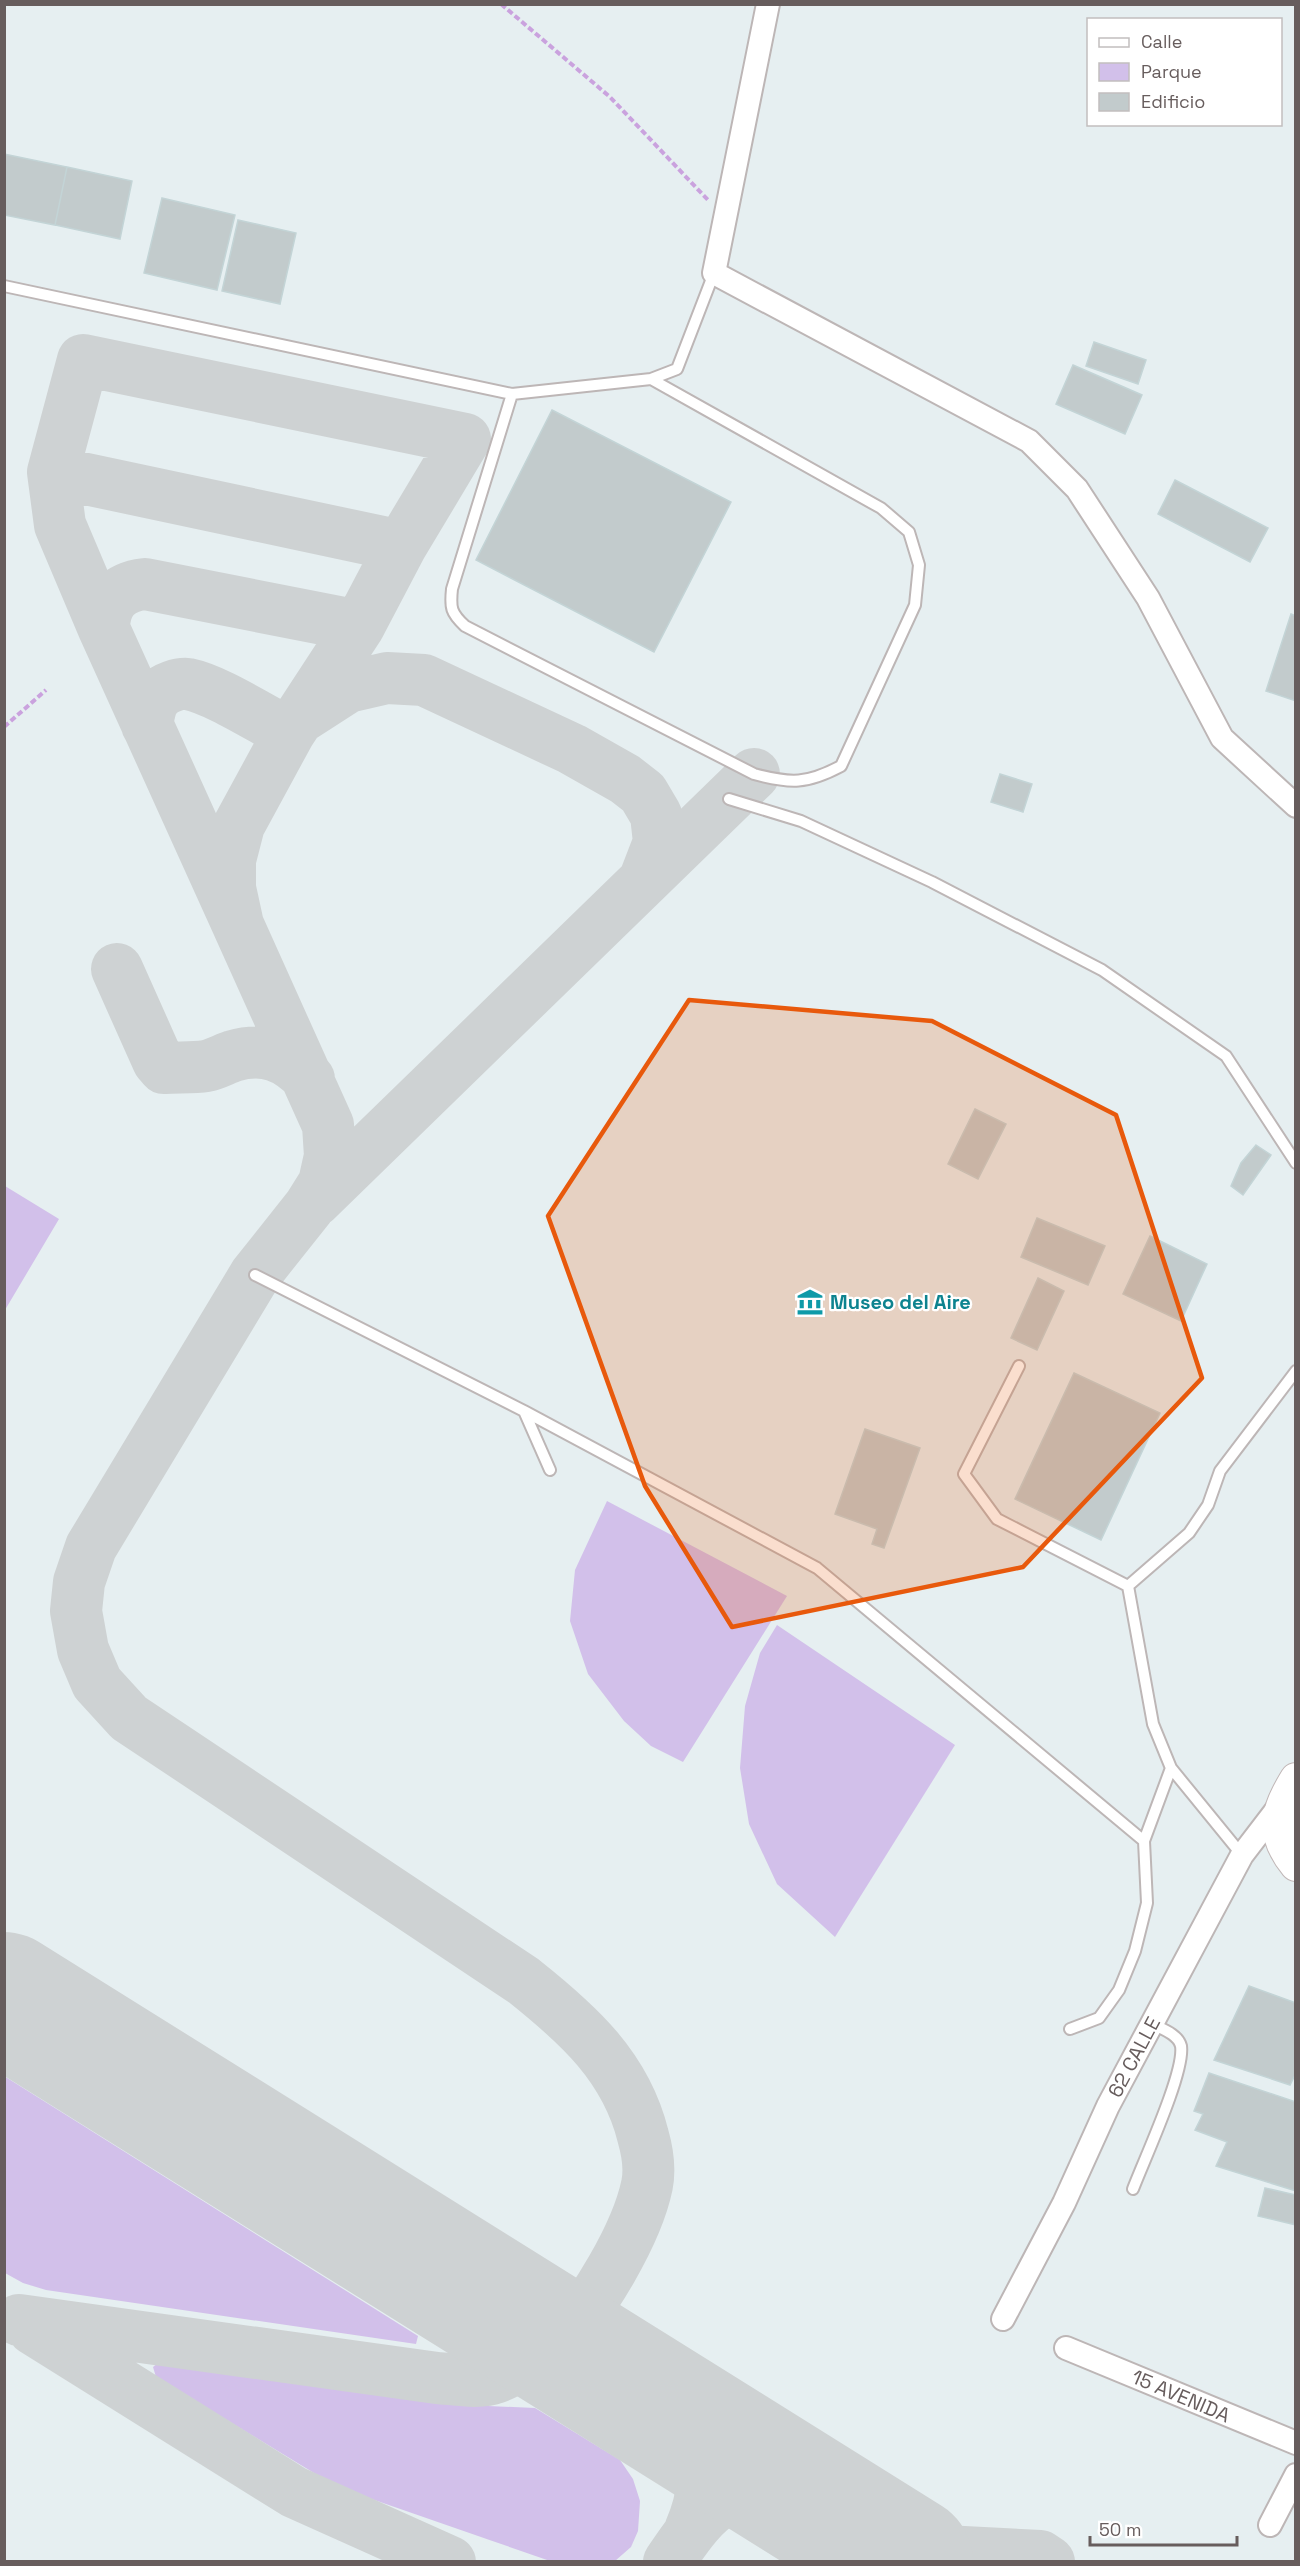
<svg xmlns="http://www.w3.org/2000/svg" width="1300" height="2566" font-family="'Space Grotesk',sans-serif">
	<style>
		.green { fill: #d2c0ea }
		.lines { fill: none; stroke-linecap: round; stroke-linejoin: round }
		.taxiway { stroke: #ced2d3; stroke-width: 52 }
		.runway { stroke: #ced2d3; stroke-width: 132 }
		.building { fill: #c2cbcc; stroke: #c3d4d6; stroke-width: 1.5 }
		.lane-casing { stroke: #bdb6b6; stroke-width: 14 }
		.street-casing { stroke: #bdb6b6; stroke-width: 26 }
		.secondary-casing { stroke: #c1b7b7; stroke-width: 34 }
		.path { stroke: #caa2de; stroke-width: 4; stroke-dasharray: 6 3; stroke-linecap: butt }
		.lane { stroke: #fff; stroke-width: 10 }
		.street { stroke: #fff; stroke-width: 22 }
		.secondary { stroke: #fff; stroke-width: 32 }
		.marked { fill: #e8590c; fill-opacity: 0.2; stroke: #e8590c; stroke-width: 4.5; stroke-linejoin: round }
		.labels { text-anchor: middle; dominant-baseline: central; stroke-width: 4.5; stroke-linejoin: round; paint-order: stroke }
		.culture-label { font-size: 20px; font-weight: bold; fill: #0d838f; stroke: #fff; text-anchor: start }
		.street-label { font-size: 20px; fill: #675d5d; stroke: #fff }
	</style>
	<rect width="100%" height="100%" fill="#e6eff1"/>
	<!-- green -->
	<path class="green" d="M5,1186L59,1219L5,1310Z
		M607,1501L787,1596L683,1762L651,1746L624,1721L588,1674L570,1621L575,1570Z
		M777,1625L955,1745L835,1937L777,1884L749,1824L740,1768L745,1706L760,1653Z
		M4,2076L418,2336L416,2344L46,2290L23,2283L5,2273Z
		M162,2360L488,2406L535,2408L620,2460L633,2479L640,2501L638,2531L631,2547L615,2561H550L337,2487L156,2377L153,2367Z"/>
	<g class="lines">
		<!-- taxiway -->
		<path class="taxiway" d="M53,472L401,546
			M104,629C104,602 118,587 145,584L359,626
			M303,716L348,687L387,678L424,680L572,749L625,779L643,793L656,815L659,842L644,881
			M147,725C149,715 150,703 158,695C164,688 179,683 188,684C217,690 261,719 289,733
			M117,969L158,1061L164,1068C178,1067 193,1068 206,1066C216,1064 224,1059 233,1056C265,1047 287,1056 309,1079
			M315,1201L754,774
			M19,2320L437,2378C454,2379 479,2384 495,2378C506,2374 551,2350 558,2342C593,2308 637,2233 647,2185C650,2170 647,2150 643,2136C626,2067 578,2024 524,1981L129,1718L97,1683L83,1650L76,1611L79,1582L91,1547L255,1275L309,1207L324,1183L330,1156L328,1125L238,925L230,888V860L239,825L289,733L359,626L401,546L465,439L83,360L53,472L60,525L104,629L238,925
			M33,2329L294,2492L450,2562
			M666,2411C702,2453 713,2477 690,2530
			M886,2548L1040,2556L1049,2562
			M669,2562C710,2501 730,2480 805,2498"/>
		<!-- runway -->
		<path class="runway" d="M4,1998L907,2562"/>
	</g>
	<!-- building -->
	<path class="building" d="M4,154L67,167L55,225L4,215Z
		M67,167L132,181L120,239L55,225Z
		M162,198L235,215L217,290L144,273Z
		M238,220L296,233L280,304L222,291Z
		M1094,342L1146,360L1138,384L1086,366Z
		M1073,365L1142,395L1125,434L1056,404Z
		M552,410L731,502L654,652L476,560Z
		M1175,480L1268,528L1250,562L1158,514Z
		M1291,614L1296,616V701L1266,691Z
		M1000,774L1032,784L1023,812L991,802Z
		M975,1109L1006,1124L978,1179L948,1164Z
		M1256,1145L1271,1155L1243,1195L1231,1186L1241,1163Z
		M1037,1218L1105,1246L1088,1285L1021,1257Z
		M1150,1236L1207,1264L1181,1321L1123,1294Z
		M1038,1278L1064,1291L1037,1350L1011,1338Z
		M1074,1373L1160,1413L1101,1540L1015,1499Z
		M865,1429L920,1448L884,1548L872,1544L877,1529L835,1514Z
		M1249,1986L1296,2003V2073L1290,2085L1214,2060Z
		M1209,2073L1296,2102V2191L1216,2166L1227,2142L1195,2130L1203,2114L1194,2111Z
		M1265,2188L1296,2195V2225L1258,2216Z"/>
	<g class="lines">
		<!-- lane casing -->
		<g class="lane-casing">
			<path id="lane" d="M4,286L512,394L651,379L677,369L714,273
				M512,394L452,589C450,608 451,613 465,626L754,774C791,784 807,784 841,766L915,605L919,565L909,532L881,508L651,379
				M729,799L801,821L932,882L1102,970L1226,1056L1296,1163
				M255,1275L524,1411L817,1568L1144,1841
				M1019,1366L964,1474L997,1519L1128,1586
				M524,1411L550,1470
				M1128,1586L1153,1724L1171,1768L1242,1855
				M1128,1586L1189,1533L1208,1505L1220,1471L1296,1371
				M1070,2029L1099,2018L1119,1990L1135,1951L1147,1903L1144,1841L1171,1768
				M1133,2189C1144,2160 1185,2072 1181,2046C1178,2034 1162,2029 1152,2024"/>
		</g>
		<!-- street casing -->
		<g class="street-casing">
			<path id="street" d="M768,4L714,273L1029,441L1077,489L1148,598L1222,738L1296,806
				M1003,2319L1064,2203L1108,2106L1242,1855L1281,1804
				M1066,2348L1296,2443
				M1270,2525L1296,2475"/>
		</g>
		<!-- secondary casing -->
		<g class="secondary-casing">
			<path id="secondary" d="M1296,1779C1276,1812 1270,1833 1296,1865"/>
		</g>
		<!-- path -->
		<path class="path" d="M501,4L610,97L708,200
			M4,727L46,690"/>
		<!-- lane -->
		<use href="#lane" class="lane"/>
		<!-- street -->
		<use href="#street" class="street"/>
		<!-- secondary -->
		<use href="#secondary" class="secondary"/>
	</g>
	<!-- marked area -->
	<path class="marked" d="M689,1000L932,1021L1116,1115L1202,1378L1023,1567L732,1627L645,1486L548,1216Z"/>
	<!-- icons -->
	<defs>
		<g id="museum-bare" transform="scale(2.07)"><path d="M0-6L6-3V-2H-6V-3ZM-5-1h2V3h-2ZM-1-1h2V3h-2ZM3-1h2V3H3ZM-6 4H6V6H-6Z" fill="#0f9aa8" stroke="#fff" stroke-width="2.5" paint-order="stroke"/></g>
	</defs>
	<g fill-rule="evenodd">
		<use href="#museum-bare" x="810" y="1302"/>
	</g>
	<g class="labels">
		<!-- culture labels -->
		<g class="culture-label">
			<text x="830" y="1302">Museo del Aire</text>
		</g>
		<!-- street labels -->
		<g class="street-label">
			<text transform="translate(1134 2057) rotate(-62)">62 CALLE</text>
			<text transform="translate(1181 2396) rotate(23)">15 AVENIDA</text>
		</g>
	</g>
	<!-- border -->
	<rect width="1300" height="2566" fill="none" stroke="#675d5d" stroke-width="12"/>
	<!-- legend -->
	<rect x="1087" y="18" width="195" height="108" fill="#ffffff" stroke="#c2bebe" stroke-width="1.5"/>
	<rect x="1099" y="38" width="30" height="9" fill="#ffffff" stroke="#c2bebe" stroke-width="1.5"/>
	<text x="1141" y="48" font-size="18" fill="#675d5d">Calle</text>
	<rect x="1099" y="63" width="30" height="18" fill="#d2c0ea" stroke="#c2bebe" stroke-width="1.5"/>
	<text x="1141" y="78" font-size="18" fill="#675d5d">Parque</text>
	<rect x="1099" y="93" width="30" height="18" fill="#c2cbcc" stroke="#c2bebe" stroke-width="1.5"/>
	<text x="1141" y="108" font-size="18" fill="#675d5d">Edificio</text>
	<!-- scale -->
	<path d="M1090 2536v9h147v-9" fill="none" stroke="#675d5d" stroke-width="3"/>
	<text x="1099" y="2536" font-size="18" fill="#675d5d" stroke="#ffffff" stroke-width="4.5" paint-order="stroke">50 m</text>
</svg>
